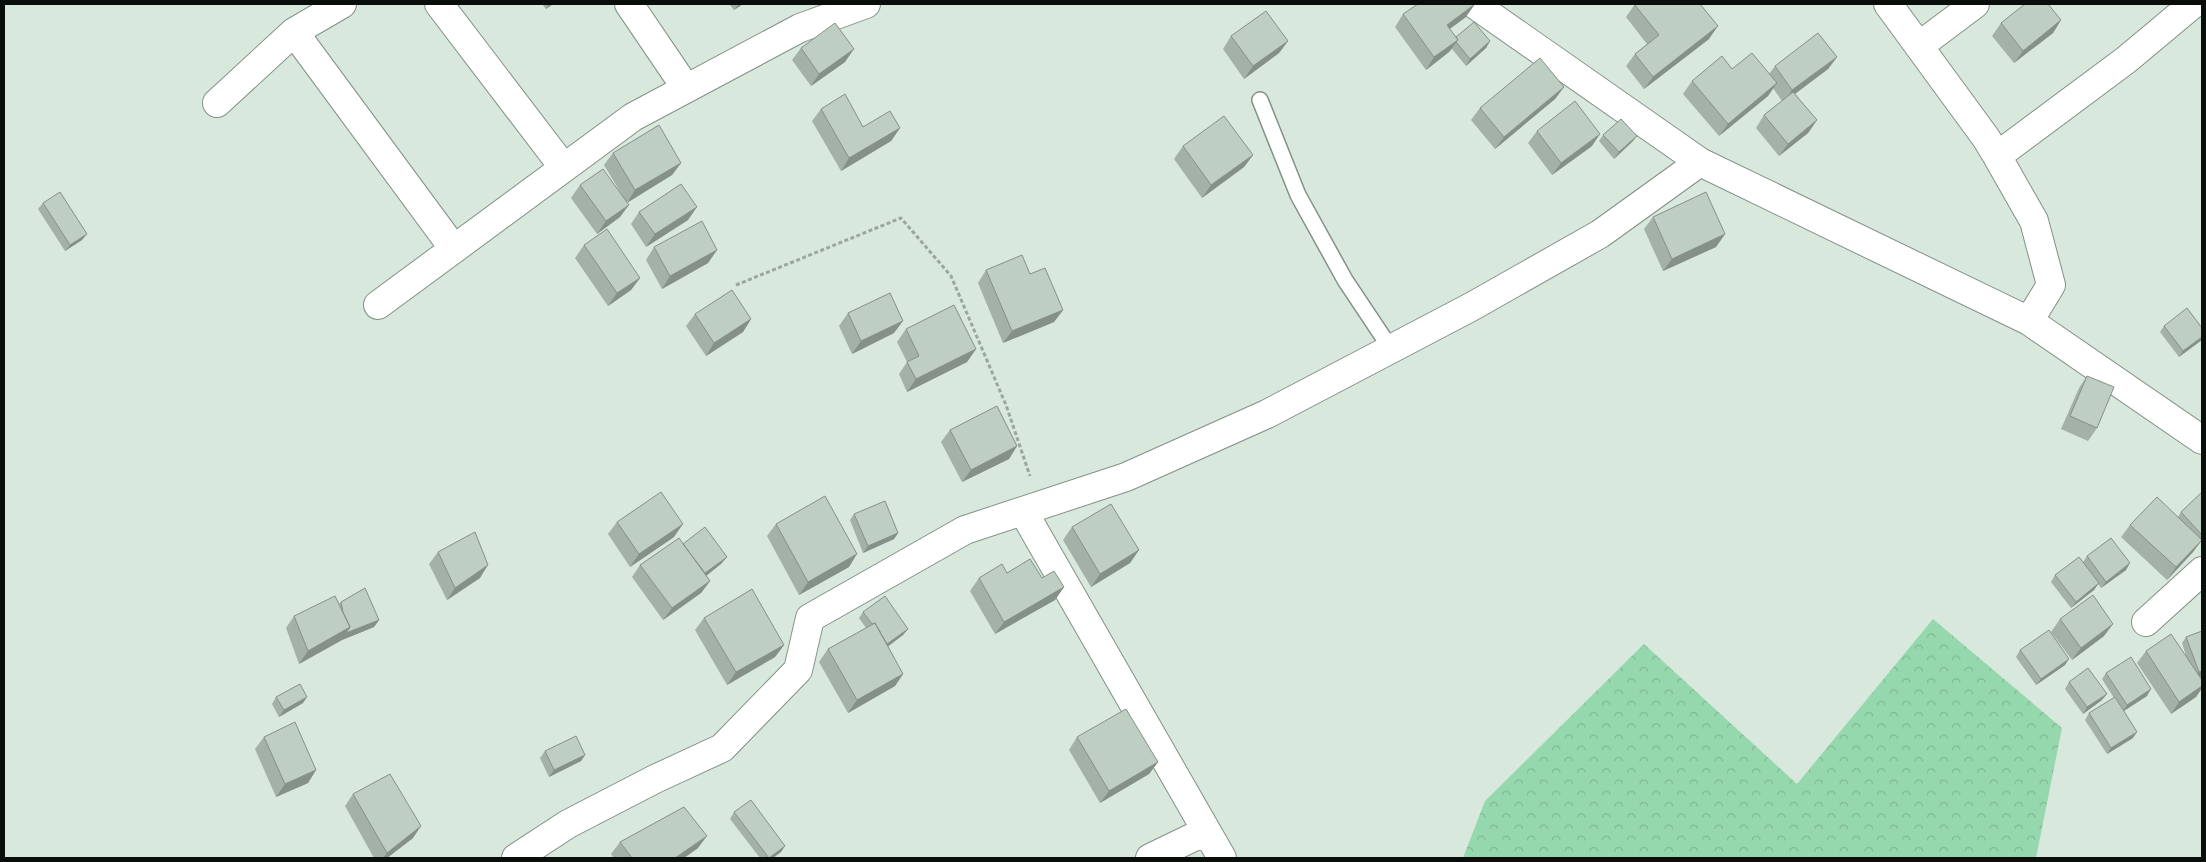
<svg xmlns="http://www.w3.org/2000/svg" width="2206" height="862" font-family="Arial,sans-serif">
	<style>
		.forest { fill: url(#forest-crowns) }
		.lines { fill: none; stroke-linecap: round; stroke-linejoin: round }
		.lane-casing { stroke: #829187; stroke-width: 18 }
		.street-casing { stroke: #829187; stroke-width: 30 }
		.path { stroke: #9aa79e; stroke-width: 3; stroke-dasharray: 4 2.5; stroke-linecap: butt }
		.lane { stroke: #fff; stroke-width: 15 }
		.street { stroke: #fff; stroke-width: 28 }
		.wall { fill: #a3b1a8 }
		.shaded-wall { fill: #859088 }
		.building { fill: #becec3; stroke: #859088 }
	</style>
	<defs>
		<pattern id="forest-crowns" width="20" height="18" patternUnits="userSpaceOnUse" patternTransform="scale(1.25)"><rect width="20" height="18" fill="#96d8ad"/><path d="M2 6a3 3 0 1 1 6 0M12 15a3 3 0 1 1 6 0" fill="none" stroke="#80b894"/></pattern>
	</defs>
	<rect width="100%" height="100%" fill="#d8e8dd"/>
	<!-- forest -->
	<path class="forest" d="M1933,619L2062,728L2036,858H1463L1485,801L1644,644L1797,784Z"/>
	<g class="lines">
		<!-- lane casing -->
		<g class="lane-casing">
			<path id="lane" d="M1260,100L1298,195L1345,280L1391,349"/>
		</g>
		<!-- street casing -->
		<g class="street-casing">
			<path id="street" d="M439,4L564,168
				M629,4L686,88
				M1474,4L1700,162L2029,321L2202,440
				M1888,4L1986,138L1997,156L2034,221L2051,285L2029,321
				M294,32L454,249
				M1919,46L1975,4
				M217,103L294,32L342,4
				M1997,156L2126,60L2193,4
				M378,305L633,117L800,28L866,4
				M1023,511L1222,858
				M2146,622L2202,571
				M516,858L568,824L655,779L722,748L798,670L810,618L965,530L1126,477L1267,414L1471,307L1600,234L1700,162
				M1150,858L1206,831"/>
		</g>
		<!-- path -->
		<path class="path" d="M736,285L901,218L951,276L1006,405L1030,476"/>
		<!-- lane -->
		<use href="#lane" class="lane"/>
		<!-- street -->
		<use href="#street" class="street"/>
	</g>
	<!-- wall -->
	<path class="wall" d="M542,4H553L546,9Z
		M729,4H743L734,10Z
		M1635,4L1709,39L1644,89L1626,66L1635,54L1647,44L1626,17Z
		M1403,14L1466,17L1450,29L1456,37L1490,41L1486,48L1466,66L1452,49L1449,52L1426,70L1395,27Z
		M2061,20L2053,33L2014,63L1992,36L2001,23Z
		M1231,36L1288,41L1279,53L1244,79L1223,49Z
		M801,48L845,62L811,86L792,60Z
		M1837,57L1828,69L1795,94L1817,120L1808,133L1779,156L1756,128L1764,115L1782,101L1773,88L1768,96L1719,136L1683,94L1692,81L1732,69L1769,74L1775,66Z
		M1564,87L1555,99L1495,149L1471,120L1480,108Z
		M821,109L863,127L900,128L891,141L841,171L812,121Z
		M1537,131L1592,146L1552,175L1528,143Z
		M1603,135L1637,136L1632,142L1614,159L1599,141Z
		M1183,146L1253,155L1244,167L1202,198L1174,159Z
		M613,153L681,163L672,175L627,202L620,217L597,234L571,198L580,185L622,195L604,165Z
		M43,203L82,240L65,251L38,209Z
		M639,212L688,220L646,247L631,224Z
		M1653,217L1725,234L1716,247L1663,271L1644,229Z
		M584,245L640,278L631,290L608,306L575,258Z
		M654,247L717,250L708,263L662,289L646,260Z
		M986,270L1030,274L1063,310L1054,322L1003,343L978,283Z
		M848,313L894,333L852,354L839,326Z
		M695,314L751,319L743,332L706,356L686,326Z
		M2164,326L2202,328V339L2179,357L2160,332Z
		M906,329L976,349L967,362L907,392L899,374L907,362L897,342Z
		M2087,376L2097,428L2088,441L2061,429L2079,388Z
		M950,430L1017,446L1009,459L962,482L941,442Z
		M2202,492V539L2193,552L2167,580L2121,537L2130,525L2178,517L2181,512Z
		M854,514L898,533L894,539L863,553L850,520Z
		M617,522L674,537L630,567L608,534Z
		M776,524L849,567L799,595L767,536Z
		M1072,527L1139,550L1130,563L1091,587L1063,540Z
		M683,544L722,563L706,576L710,581L701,593L663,620L632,577L640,565Z
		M438,552L480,578L447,600L429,564Z
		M2087,556L2126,570L2101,588L2098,584L2094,590L2071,608L2051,582L2055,575L2083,562Z
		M1007,573L1064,587L1055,600L995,634L970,591L979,578Z
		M341,602L379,620L374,627L342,640L299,664L286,628L294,616L339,604Z
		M863,612L908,629L903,635L888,646L903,674L895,686L848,713L819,662L828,649L866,628L859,618Z
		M704,618L784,645L775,657L727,685L695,630Z
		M2060,619L2104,636L2072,660L2051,632Z
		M2202,631V676L2200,677L2202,680V688L2196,697L2171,714L2137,663L2146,651L2186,656L2182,643L2186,637Z
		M2020,650L2065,665L2036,685L2016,657Z
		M2106,673L2147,696L2124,711L2133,738L2107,754L2085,720L2089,713L2114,698L2102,679Z
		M2069,682L2102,700L2083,714L2065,689Z
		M276,697L303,703L279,717L272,704Z
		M264,737L316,770L308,783L276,797L255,749Z
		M1077,737L1158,762L1149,774L1100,803L1069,750Z
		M545,751L585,755L581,761L549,777L540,758Z
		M353,794L413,838L387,858H374L345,806Z
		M734,812L781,852L773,858H760L730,819Z
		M620,842L698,848L684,858H614L611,854Z"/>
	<!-- shaded-wall -->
	<path class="shaded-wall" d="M549,4H553L546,9Z
		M739,4H743L734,10Z
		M1475,4L1466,17L1438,37L1447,25Z
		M2061,20L2053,33L2014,63L2023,51Z
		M1718,26L1709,39L1644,89L1653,77Z
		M1458,40L1449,52L1426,70L1434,57Z
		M1288,41L1279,53L1244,79L1253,66Z
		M1490,41L1486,48L1466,66L1470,59Z
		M854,49L845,62L811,86L819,74Z
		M1837,57L1828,69L1784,102L1792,90Z
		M1777,83L1768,96L1719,136L1728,124Z
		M1564,87L1555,99L1495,149L1504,137Z
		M1817,120L1808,133L1779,156L1788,144Z
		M900,128L891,141L841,171L849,158Z
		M1600,134L1592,146L1552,175L1561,163Z
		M1637,136L1632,142L1614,159L1619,152Z
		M1253,155L1244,167L1202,198L1211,185Z
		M681,163L672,175L627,203L635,190Z
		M629,205L620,217L597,234L606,221Z
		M697,207L688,220L646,247L655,234Z
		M87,234L82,240L65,251L70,245Z
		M1725,234L1716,247L1663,271L1672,259Z
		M717,250L708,263L662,289L670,276Z
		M640,278L631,290L608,306L617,293Z
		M1063,310L1054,322L1003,343L1012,331Z
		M751,319L743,332L706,356L714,343Z
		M903,321L894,333L852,354L861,341Z
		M2202,337V340L2179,357L2183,351Z
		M976,349L967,362L907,392L916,379Z
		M1017,446L1009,459L962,482L971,470Z
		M683,524L674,537L630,567L639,554Z
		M898,533L894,539L863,553L868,546Z
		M2202,540L2193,552L2167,580L2176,567Z
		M1139,550L1130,563L1091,587L1100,574Z
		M857,554L849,567L799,595L808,582Z
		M727,557L722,563L701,580L705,573Z
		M2130,563L2126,570L2101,588L2106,582Z
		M488,565L480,578L447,600L455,588Z
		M710,581L701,593L663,620L672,608Z
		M2099,583L2094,590L2071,608L2076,602Z
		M1064,587L1055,600L995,634L1004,622Z
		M379,620L374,627L342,640L346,633Z
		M2113,624L2104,636L2072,660L2081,648Z
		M350,627L342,640L299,664L308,651Z
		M908,629L903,635L882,651L886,644Z
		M784,645L775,657L727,685L736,672Z
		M2069,659L2065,665L2036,685L2041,679Z
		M2202,671V676L2194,679L2199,672Z
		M903,674L895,686L848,713L857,700Z
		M2202,686V688L2196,697L2171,714L2179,702Z
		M2151,689L2147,696L2122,712L2127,705Z
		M2107,694L2102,700L2083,714L2087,707Z
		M307,697L303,703L279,717L284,710Z
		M2137,732L2133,738L2107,754L2111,748Z
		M585,755L581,761L549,777L554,770Z
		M1158,762L1149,774L1100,803L1109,791Z
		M316,770L308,783L276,797L285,784Z
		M421,826L413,838L387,858H383L387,853Z
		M707,836L698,848L684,858H675Z
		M785,846L781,852L773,858H769Z"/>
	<!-- building -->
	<path class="building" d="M1418,4H1475L1447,25L1458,40L1434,57L1403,14Z
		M1634,4H1700L1718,26L1653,77L1635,54L1659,35Z
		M2025,4H2048L2061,20L2023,51L2001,23Z
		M1266,11L1288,41L1253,66L1231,36Z
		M1474,22L1490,41L1470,59L1456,42L1458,40L1456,37Z
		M835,23L854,49L819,74L801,48Z
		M1818,33L1837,57L1792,90L1775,66Z
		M1752,53L1777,83L1728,124L1692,81L1722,56L1732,69Z
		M1540,58L1564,87L1504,137L1480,108Z
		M1793,92L1817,120L1788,144L1764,115Z
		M845,94L863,127L890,111L900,128L849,158L821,109Z
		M1575,101L1600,134L1561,163L1537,131Z
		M1224,116L1253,155L1211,185L1183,146Z
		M1621,119L1637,136L1619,152L1603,135Z
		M659,125L681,163L635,190L613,153Z
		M603,169L629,205L606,221L580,185Z
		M681,184L697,207L655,234L639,212Z
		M60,192L87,234L70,245L43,203Z
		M1706,192L1725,234L1672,259L1653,217Z
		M702,221L717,250L670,276L654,247Z
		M607,229L640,278L617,293L584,245Z
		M1022,255L1030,274L1045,268L1063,310L1012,331L986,270Z
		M732,290L751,319L714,343L695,314Z
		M890,293L903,321L861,341L848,313Z
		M954,305L976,349L916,379L907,362L919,356L906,329Z
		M2187,308L2202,328V337L2183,351L2164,326Z
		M2087,376L2114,387L2097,428L2070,416Z
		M997,406L1017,446L971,470L950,430Z
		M661,492L683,524L639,554L617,522Z
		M2202,492V535L2181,512Z
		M825,496L857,554L808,582L776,524Z
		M2157,497L2202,540L2176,567L2130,525Z
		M885,501L898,533L868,546L854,514Z
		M1111,504L1139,550L1100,574L1072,527Z
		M705,527L727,557L705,573L683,544Z
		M475,532L488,565L455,588L438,552Z
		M679,538L710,581L672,608L640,565Z
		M2111,538L2130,563L2106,582L2087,556Z
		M2079,557L2099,583L2076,602L2055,575Z
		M1030,559L1042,578L1054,571L1064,587L1004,622L979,578L1002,564L1007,573Z
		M365,588L379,620L346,633L350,627L343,612L341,602Z
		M752,589L784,645L736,672L704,618Z
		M2093,595L2113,624L2081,648L2060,619Z
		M335,596L350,627L308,651L294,616Z
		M885,596L908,629L887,644L875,623L872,624L863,612Z
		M875,623L903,674L857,700L828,649Z
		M2049,630L2069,659L2041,679L2020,650Z
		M2202,631V671L2199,672L2186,637Z
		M2171,634L2202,680V686L2179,702L2146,651Z
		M2131,657L2151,689L2127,705L2106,673Z
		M2088,668L2107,694L2087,707L2069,682Z
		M300,684L307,697L284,710L276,697Z
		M2115,697L2137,732L2111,748L2089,713Z
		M1126,709L1158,762L1109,791L1077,737Z
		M295,722L316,770L285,784L264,737Z
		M576,736L585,755L554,770L545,751Z
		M390,774L421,826L387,853L353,794Z
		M751,800L785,846L769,858L734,812Z
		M684,807L707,836L675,858H632L620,842Z"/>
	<!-- border -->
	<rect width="2206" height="862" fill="none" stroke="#090e0b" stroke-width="10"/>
</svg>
